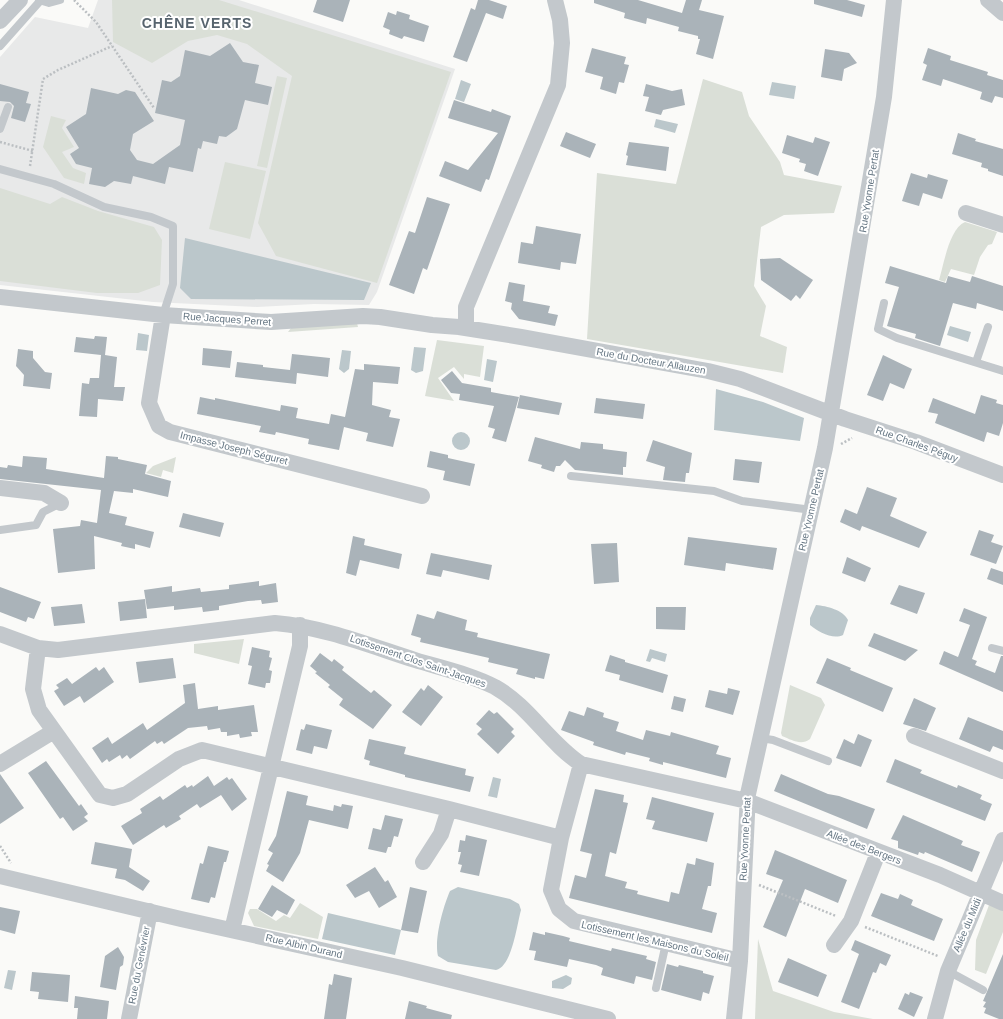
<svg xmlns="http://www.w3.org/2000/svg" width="1003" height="1019" font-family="Helvetica,sans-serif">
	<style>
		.built { fill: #e8e9e9 }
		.green { fill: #dadfd7 }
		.water { fill: #bbc7cb }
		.building { fill: #aab3b9 }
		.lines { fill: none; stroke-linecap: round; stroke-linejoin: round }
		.path { stroke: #bbbfc2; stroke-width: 2.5; stroke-dasharray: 2 2; stroke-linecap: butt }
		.lane { stroke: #c3c8cc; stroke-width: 8 }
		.street { stroke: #c3c8cc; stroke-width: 16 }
		.labels { text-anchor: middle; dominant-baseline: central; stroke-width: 4; stroke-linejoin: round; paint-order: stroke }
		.street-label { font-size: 10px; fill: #657683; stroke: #fff }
		.district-label { font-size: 14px; font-weight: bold; letter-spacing: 1px; fill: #57646e; stroke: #fff }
	</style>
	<rect width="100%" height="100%" fill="#fafaf8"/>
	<!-- built -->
	<path class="built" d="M98,0H239L455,69L377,292L369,305L314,304L257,307L153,302L0,285V57L35,17L88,28Z"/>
	<!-- green -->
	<path class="green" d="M112,0H219L451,72L377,283L276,256L258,223L292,76L247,44L217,35L188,41L152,63L113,42Z
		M277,76L287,78L267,168L257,166Z
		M703,79L742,92L749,116L780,162L784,175L842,186L834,213L784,215L761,227L754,286L766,306L760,336L787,347L783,373L587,339L597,173L676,184Z
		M51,116L66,120L62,128L74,147L62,152L73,168L86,173L84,184L64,178L43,147Z
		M225,162L266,171L250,239L209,229Z
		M0,188L50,204L62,197L98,211L154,227L162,240L160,285L138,293H97L0,281Z
		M965,222L997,232L992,244L988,245L980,257L974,275L951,269L945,282L939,280C944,264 949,229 965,222Z
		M357,323L358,327L288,332L291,328Z
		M437,340L484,346L480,377L464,374V379L454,367L438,378L454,401L425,396Z
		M176,457L173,473L163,470L161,477L146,473L153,466Z
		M244,639L239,664L194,653V644Z
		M790,685L821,698L825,705L810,739C801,746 792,740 782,736L781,733Z
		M300,903L323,917L318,939L254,926L248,913L250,909H257L276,921L284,915L290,918Z
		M989,905L1003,910V932L986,974L975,970L976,940Z
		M758,939L773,991L834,1012L873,1019H755Z"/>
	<!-- water -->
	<path class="water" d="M461,80L471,84L464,102L455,99Z
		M772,82L796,86L794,99L769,95Z
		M656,119L678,124L675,133L654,127Z
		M185,238L371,283L364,300L191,299L180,288Z
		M950,326L971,332L968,342L947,335Z
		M138,333L149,335L147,351L136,350Z
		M414,347L426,348L423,371L416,373L411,370Z
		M342,350L351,351L349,369L344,373L339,369Z
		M487,359L497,361L493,382L484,380Z
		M716,389L763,402L804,418L800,441L714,430Z
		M452 441a9 9 0 1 1 18 0a9 9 0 1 1-18 0Z
		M816,605C827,606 843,610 848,620L843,635C833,640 818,632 810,625V618Z
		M650,649L667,654L665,662L652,658L650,662L646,661Z
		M493,777L501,779L497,798L488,796Z
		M458,887L510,899L519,904L521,910C517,924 512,967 496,970L448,962L438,956C434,939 443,907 450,891Z
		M328,913L401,930L395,955L322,939Z
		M8,970L16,971L12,990L4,988Z
		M566,975L572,978L571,984L563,989L552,988V981Z"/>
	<!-- building -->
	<path class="building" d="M317,0H350L343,22L313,12Z
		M478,0H489L507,6L503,19L486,13L467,62L453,57L471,8L475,10Z
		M594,0H638L682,13L686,0H702L699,10L724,16L713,59L696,54L700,39H698V36L678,31L679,27L647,18L646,24L624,18L625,13L594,3Z
		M814,0H847L865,5L862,17L814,4Z
		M397,11L410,15L409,19L429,26L424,42L404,36L402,39L389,34L390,30L383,27L388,12L396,15Z
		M230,43L243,62L259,65L255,83L272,87L268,105L245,100L237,129L226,137L219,136L217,144L203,141L201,149L198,148L193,172L169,167L165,184L133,176L131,184L114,181L105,187L89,184L92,168L76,164L70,154L79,148L66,127L86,114L91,88L118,94L126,90L135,92L154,121L133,134L130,150L137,160L153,164L180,145L185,120L155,113L162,80L171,82L180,76L185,50L210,56Z
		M592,48L626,57L624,64L629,65L624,83L619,82L616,94L600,89L603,77L585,72Z
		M928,48L951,56L950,60L988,72L987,75L1003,80V98L995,96L992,103L980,99L982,92L943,79L941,86L922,80L927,65L923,63Z
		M825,49L849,53L857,63L844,69L842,81L821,77Z
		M0,84L29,92L26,103L31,104L25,122L11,118L14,106L10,102L0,101Z
		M646,84L672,91L682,89L685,105L663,110L661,115L645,111L649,97L643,96Z
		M454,100L491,112L492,109L511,116L489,180L486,179L481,192L439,176L445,161L468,170L498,133L448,118Z
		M566,132L596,144L590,158L560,146Z
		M958,133L976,139L975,141L1003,149V176L988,171V169L981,167L982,163L952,154Z
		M787,135L813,143L815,137L830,142L818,176L804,171L806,164L799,162L800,159L782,153Z
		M629,142L669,147L666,171L626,165L628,156L626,155Z
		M911,173L927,178L928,174L948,180L942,199L923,193L919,206L902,201Z
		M427,197L450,204L427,270L423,268L414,294L389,285L409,231L415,233Z
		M536,226L581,234L576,264L561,262L560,270L518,263L521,242L533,244Z
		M780,258L813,280L800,299L796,295L791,301L761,280L760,259Z
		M890,266L946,283L948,276L970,282L972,276L1003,286V311L977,303L976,309L953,303L940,346L915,338L916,334L887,326L899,287L885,283Z
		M509,282L525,285L523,301L550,306L548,313L558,315L555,326L519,319L511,309L512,303L505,301Z
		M95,336L107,337L105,355L117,357L114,387H125L123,401L98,399L97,417L79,416L82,383L89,384L90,378H99L101,355L74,352L76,337L94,339Z
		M203,348L232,351L230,368L202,365Z
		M18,349L33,351V358L45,372L52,373L50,389L23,386L24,375L16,366Z
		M292,354L330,358L328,377L297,373L296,384L235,377L237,362L263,365V367L290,370Z
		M883,355L912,369L904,389L890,383L883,401L867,395Z
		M364,364L400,367L398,384L373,382L372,405L391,410L389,417L400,419L393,447L366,441L368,433L344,427L339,450L308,444L309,439L276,432L275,435L259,432L261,426L197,414L200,397L215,400V398L280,411L281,405L298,408L296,418L329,424L331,414L345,417L355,369L364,370Z
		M452,371L462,383L491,388V392L519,397L506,442L492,438L495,429L488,427L494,406L459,400L460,394L451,393L441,380Z
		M520,395L562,403L559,415L517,408Z
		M981,395L997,400L996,403L1003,405V423L999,436L987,432L984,442L935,423L938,414L928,412L933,398L975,414Z
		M596,398L645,404L643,419L594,413Z
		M535,437L580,449L581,442L603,444V449L627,452L626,467H623V475L575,470L565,460L560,466H556L554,472L541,468L542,465L528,461Z
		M653,440L692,453L689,473H686L685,482L663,480L665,467L646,461Z
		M430,451L448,455V458L475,464L470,486L443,480L445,471L427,467Z
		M23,456L47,458L46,469L104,478L106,456L118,457V459L147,465L145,474L171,481L168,497L133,489V493L114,491L109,513L127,517L125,525L154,532L150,548L135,544V549L121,546L122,543L94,536L95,569L58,573L53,529L80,526L81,520L97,523L101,490L0,479V467L7,468L8,465L22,467Z
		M735,459L762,462L759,483L733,480Z
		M867,487L897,498L890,516L927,532L919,548L862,526L860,531L840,522L845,509L857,514Z
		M183,513L224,523L220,537L179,527Z
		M979,530L994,535L991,542L1003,546L996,564L970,555Z
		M353,536L365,539L364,545L402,554L399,569L360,560L356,576L346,573Z
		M688,537L777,548L773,570L726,563L725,571L684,565Z
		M617,543L619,582L594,584L591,544Z
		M431,553L492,565L489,580L443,570L441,577L426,574Z
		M847,557L871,568L865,582L842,573Z
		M991,568L1003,572V585L987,579Z
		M259,581V586L276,583L278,602L262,604L261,600L248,601L219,606V610L203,612L202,607L174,610V606L147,609L144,590L172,586V592L200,588L201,592L229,589V585Z
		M899,585L925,593L917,614L890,604Z
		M0,587L41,602L34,619L28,617L26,622L0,612Z
		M145,599L147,618L120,621L118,602Z
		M82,604L85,623L54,626L51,607Z
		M656,607H686L685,630L656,629Z
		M964,608L987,617L972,659L977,661L975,665L995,673L1001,656H1003V692L939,664L944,651L958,657L970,625L959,621Z
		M437,611L467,620L465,630L478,633L477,637L550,654L544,679L535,677V679L516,674L518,669L488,662L489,658L420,642L421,638L411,635L417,614L434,619Z
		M874,633L918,650L905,661L868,646Z
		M252,647L270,651L269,657L272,658L269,670L272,671L270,683H266L265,688L248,684L252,666L248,665Z
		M320,653L332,662L334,659L344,667L342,670L371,693L374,690L392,705L373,729L339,705L343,699L328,687L330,685L315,673L317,672L310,666Z
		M610,655L625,660V662L668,675L663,693L619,680L620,675L605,671Z
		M173,658L176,678L139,683L136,662Z
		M827,658L851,668L850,670L893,688L883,712L816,683Z
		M96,667L99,671L104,667L114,682L84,703L80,696L64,706L54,691L59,688L56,685L67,678L72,684Z
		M195,683L198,709L218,706V710L254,705L258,732H251L252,736L240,738L239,734L227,736V732H221L220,728L208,730L207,726L188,728L164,744L162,741L157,744L155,741L130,759L127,755L122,759L120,755L109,762L107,759L102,763L92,748L108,737L112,744L143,723L147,730L185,703L183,685Z
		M428,685L443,697L421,726L402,712L421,688L424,691Z
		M728,688L740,691L733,715L705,707L709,690L727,694Z
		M674,696L686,699L683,712L671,709Z
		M914,698L936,708L926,731L903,724Z
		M587,707L604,713L603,717L619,722L616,731L643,740L646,730L670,736L671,732L719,746L716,754L731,758L726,778L671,764L663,762V765L649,761L650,758L626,752L625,755L593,745L594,742L561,730L569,711L584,716Z
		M489,710L494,714L497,712L514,729L511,732L515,736L498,754L477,734L482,729L476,724Z
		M968,717L1003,731V750L993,746L990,752L959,739Z
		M306,724L332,730L327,749L314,746L312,754L296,750L301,729L304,730Z
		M858,734L872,740L861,767L836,758L844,739L854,744Z
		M369,739L406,747L404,754L466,769L465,775L474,777L470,792L405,777V775L369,765L370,761L364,759Z
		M895,759L922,770L920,773L957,788L958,785L982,795L980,799L992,804L985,821L886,782Z
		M46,761L79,806L81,804L88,814L84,817L88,821L73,831L63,817L60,819L28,773Z
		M0,774L24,808L0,824Z
		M781,774L828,794L839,796L875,809L867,829L774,791Z
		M208,776L214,786L227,777L229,780L232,778L247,799L232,811L221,795L200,808L197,804L179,816L181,819L166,828L164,825L133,845L121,826L142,813L140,809L160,796L163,800L185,785L187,788L192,785L193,787Z
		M595,789L624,795L623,802L628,803L616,854L610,852L605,876L627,882L625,888L638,891L637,894L669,902L671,892L679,894L687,863L695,865L696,858L714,863L711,886H708L702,909L717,913L712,933L569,898L575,875L586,878L592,854L580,851Z
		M287,791L308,796L306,805L333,811L334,805L341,807L342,804L353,806L348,829L309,820L300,853L283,882L266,871L269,865L267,864L273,853L268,850L276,836Z
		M652,797L714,813L707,842L652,829L655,821L646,819Z
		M385,815L403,819L398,837L394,836L391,847H388L386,853L368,849L373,828L381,830Z
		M903,815L963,841L961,845L980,852L972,872L925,852L924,854L919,852L918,855L898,848V841L891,839Z
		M466,835L487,840L479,876L460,872L462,865L458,864L461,852H458L460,840L465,841Z
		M95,842L132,849L129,867L150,881L143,891L125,880L115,878L117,869L91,864Z
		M208,846L229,851L226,862H224L215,898L211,897L209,903L191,899L200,863L203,864Z
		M775,850L847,880L838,903L805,889L786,937L763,927L783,880L766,874Z
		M375,867L385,882L388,880L397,897L379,908L369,891L355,898L346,885Z
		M272,885L295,900L287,915L277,910L272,917L258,909Z
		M410,887L427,891L418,933L401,930Z
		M881,893L898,899L900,894L913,900L911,905L943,919L934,941L871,916Z
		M0,907L20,911L15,934L0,930Z
		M533,932L545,935V932L563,936L570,938L569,941L611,951L612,948L647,956L646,959L656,962L652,980L636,976L634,984L601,975L603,968L596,965L569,959L567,967L534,960L536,951L529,950Z
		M855,940L891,955L886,966L880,963L876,973L873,972L859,1009L841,1002L859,954L851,950Z
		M118,947L124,957L123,965L120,967L116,990L100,987L105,956Z
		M1003,954V1019H999L984,1013L986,1008L983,1007L986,1002L983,1001Z
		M788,958L827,975L818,997L778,982Z
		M667,964L678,967L679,965L703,971V973L714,976L709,994L703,992L701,1001L661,990Z
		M32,972L70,975L68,1002L38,999L39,992L30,991Z
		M334,974L352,978L346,1019H324L329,984L332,985Z
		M910,992L923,997L914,1017L898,1009L905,993L909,995Z
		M75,996L109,1001L107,1019H77L78,1008H74Z
		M409,1001L427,1006L426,1008L452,1015L451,1019H405Z"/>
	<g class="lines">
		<!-- path -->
		<path class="path" d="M74,0L96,22L154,108
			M0,142L33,151
			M30,166L43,79L58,70L112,46
			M841,444L852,438
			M0,846L11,863
			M759,885L836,916
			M865,927L938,956"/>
		<!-- lane -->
		<path class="lane" d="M39,0L49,3L60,0
			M0,46L40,1
			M0,129L8,107
			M0,169L54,184L104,207L151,217L173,226V284L163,315
			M884,303L878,329L897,338L1003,371
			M976,362L988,327
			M571,476L714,491L742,501L812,510
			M0,530L36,525L43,512L61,503
			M992,648L1003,651
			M760,738L773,740L828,761
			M948,971L983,990
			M656,988L666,943"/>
		<!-- street -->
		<path class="street" d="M988,0L1003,13
			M0,21L20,0
			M966,213L1003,225
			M0,297L163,315L271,322L363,316L380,317L432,325L459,327L521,337L708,371L740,379L845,419L916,442L1003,475
			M163,315L149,403L159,426L170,432L422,496
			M466,328V307L558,85L562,43L560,20L555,0
			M0,488L44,493L61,503
			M0,634L38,648L58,650L275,623C324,627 368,645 415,660C441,668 470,674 495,687C529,706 549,743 581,764
			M38,648L33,689L39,710L100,795L113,798L127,794L179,759L202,750L449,809L561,838
			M914,736L1003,771
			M0,764L54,731
			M423,862L441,834L449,809
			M0,876L181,919L402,968L608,1019
			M232,930L300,646V625
			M834,945L851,921L878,853
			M740,961L574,921L559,909L551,890L561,838L581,764L747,801L940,875L1003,903
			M129,1019L150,911
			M734,1019L740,961L748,794L825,448L884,97L894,0
			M935,1019L948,971L1003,840"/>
	</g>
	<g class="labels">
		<!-- street labels -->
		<g class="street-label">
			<text transform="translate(869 191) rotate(-81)">Rue Yvonne Pertat</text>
			<text transform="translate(227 319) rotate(4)">Rue Jacques Perret</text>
			<text transform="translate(651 361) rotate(10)">Rue du Docteur Allauzen</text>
			<text transform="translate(917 444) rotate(20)">Rue Charles Péguy</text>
			<text transform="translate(234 448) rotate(14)">Impasse Joseph Séguret</text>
			<text transform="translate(811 510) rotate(-77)">Rue Yvonne Pertat</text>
			<text transform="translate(418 661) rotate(19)">Lotissement Clos Saint-Jacques</text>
			<text transform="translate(745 839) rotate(-87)">Rue Yvonne Pertat</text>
			<text transform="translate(864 847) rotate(21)">Allée des Bergers</text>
			<text transform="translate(967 925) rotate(-67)">Allée du Midi</text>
			<text transform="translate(655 941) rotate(13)">Lotissement les Maisons du Soleil</text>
			<text transform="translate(304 946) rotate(13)">Rue Albin Durand</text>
			<text transform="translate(139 965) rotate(-79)">Rue du Genévrier</text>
		</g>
		<!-- district labels -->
		<g class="district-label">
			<text x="197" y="23">CHÊNE VERTS</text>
		</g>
	</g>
</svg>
